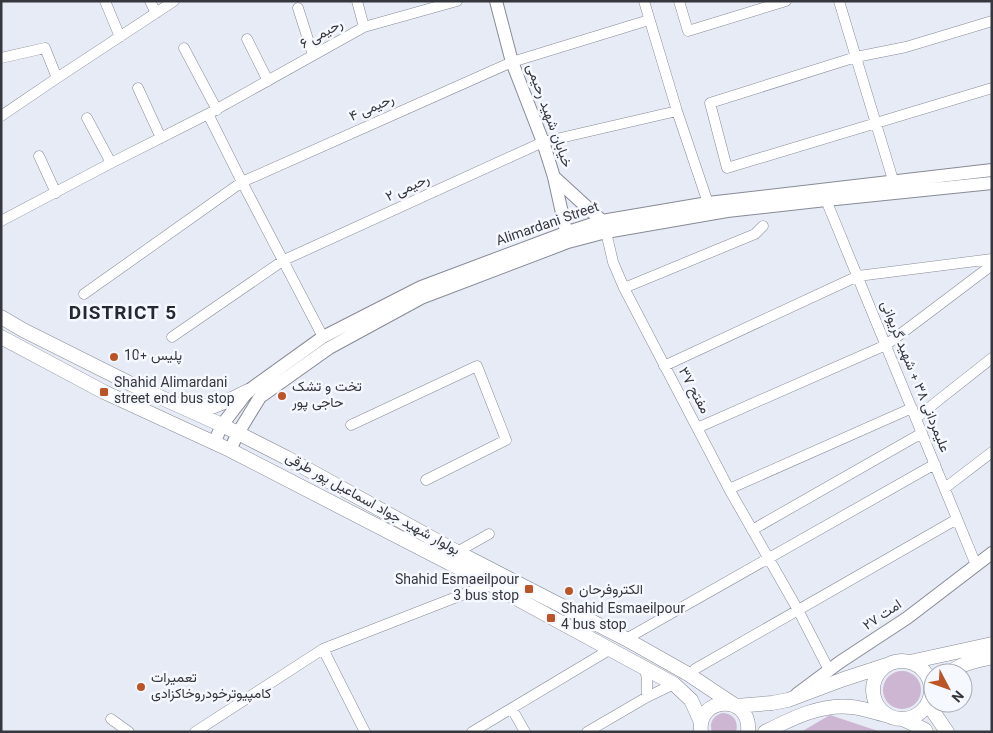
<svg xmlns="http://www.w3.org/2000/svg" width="993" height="733" font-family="Georgia,Vazirmatn,serif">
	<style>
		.green { fill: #ccb6d1 }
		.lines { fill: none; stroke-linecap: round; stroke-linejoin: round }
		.minor-casing { stroke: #868b95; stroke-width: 11 }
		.tertiary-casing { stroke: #868b95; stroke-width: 14 }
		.secondary-casing { stroke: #868b95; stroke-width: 15 }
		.minor { stroke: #fff; stroke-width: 10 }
		.tertiary { stroke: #fff; stroke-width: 12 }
		.secondary { stroke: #fff; stroke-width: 14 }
		.poi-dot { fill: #bb5527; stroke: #f5f8ff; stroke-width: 2 }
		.labels { text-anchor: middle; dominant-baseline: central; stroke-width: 5; stroke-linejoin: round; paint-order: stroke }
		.street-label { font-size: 14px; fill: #35373c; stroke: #f5f8ff }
		.poi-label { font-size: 14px; fill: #35373c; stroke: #f5f8ff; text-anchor: start }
		.district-label { font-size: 19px; font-weight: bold; letter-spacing: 1px; fill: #252932; stroke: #f5f8ff }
	</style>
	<rect width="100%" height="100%" fill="#e6ebf6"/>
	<!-- green -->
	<path class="green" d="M883 690a19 19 0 1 1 38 0a19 19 0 1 1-38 0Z
		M722,713C733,713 739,721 736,732H712C709,723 713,716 722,713Z
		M830,715L881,732H801Z"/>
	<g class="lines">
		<!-- minor casing -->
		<g class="minor-casing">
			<path id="minor" d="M105,1L120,37
				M150,1L156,13
				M357,1L364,27
				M644,1L677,111L708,203
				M679,1L688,31L786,1
				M839,1L893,180
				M298,8L313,55
				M992,21L906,47L856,57L710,103L727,168L992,88
				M247,39L268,81
				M184,48L217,110
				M1,58L45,48L57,78
				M138,88L161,138
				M208,114L242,182L323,337
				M1,116L57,78L174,1
				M87,118L111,163
				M39,156L56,193
				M826,200L976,565
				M1,221L111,163L208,114L364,27L457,1
				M606,232L613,262L624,288L729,489L798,610L829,670
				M624,288L755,234L763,226
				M84,294L242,182L512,62L649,20
				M172,337L284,260L543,142L677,111
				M664,366L858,276L992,259
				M916,418L992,358
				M351,425L477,366L506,440L426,480
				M697,428L886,345L992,265
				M945,488L992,452
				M729,489L912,408
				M752,530L922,433
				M457,552L489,534
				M626,639L935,464
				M323,649L365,732
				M645,668L647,680V697
				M695,669L957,519
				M512,709L525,732
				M111,719L129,732
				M195,732L323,649L490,584
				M472,732L609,650
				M587,732L647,697L674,684"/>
		</g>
		<!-- tertiary casing -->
		<g class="tertiary-casing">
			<path id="tertiary" d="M496,1L512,62L543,142L554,177L568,240
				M554,177L602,221L604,226
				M214,443L222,425L248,391L323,337L421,287L565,233L602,221L708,203L992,170
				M230,450L238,433L260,397L329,348L421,298L568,242L606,232L727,211L826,200L992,183
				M797,694L840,662L907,618L992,553"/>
		</g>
		<!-- secondary casing -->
		<g class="secondary-casing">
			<path id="secondary" d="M1,317L23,330L131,384L222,425L287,458L457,552L626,639L688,674L736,706
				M1,337L104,392L230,450L490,584L674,684L691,700L701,722
				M184,406H214L234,398L248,391
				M873 690a29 29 0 1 1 58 0a29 29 0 1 1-58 0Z
				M910,662L992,644
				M950,673C961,663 977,661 992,657
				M928,704L947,732
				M736,706L772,703L788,700L844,679L887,665
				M903,719L925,730L926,732
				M701,732C696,696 752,693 748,732
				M765,732C791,719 822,703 852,707C863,708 875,713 886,715"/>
		</g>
		<!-- minor -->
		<use href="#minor" class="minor"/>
		<!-- tertiary -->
		<use href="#tertiary" class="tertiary"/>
		<!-- secondary -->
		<use href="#secondary" class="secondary"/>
	</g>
	<!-- markers -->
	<g class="poi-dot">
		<circle cx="114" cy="357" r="5"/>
		<rect x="99" y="387" width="10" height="10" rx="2.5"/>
		<circle cx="282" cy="396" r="5"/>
		<rect x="524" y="584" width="10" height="10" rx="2.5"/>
		<circle cx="569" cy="591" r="5"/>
		<rect x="546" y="613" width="10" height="10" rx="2.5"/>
		<circle cx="141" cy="687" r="5"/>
	</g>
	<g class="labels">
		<!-- street labels -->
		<g class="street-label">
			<text transform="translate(322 35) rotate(-29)">رحیمی ۶</text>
			<text transform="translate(372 109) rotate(-24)">رحیمی ۴</text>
			<text transform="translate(548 116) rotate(70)">خیابان شهید رحیمی</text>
			<text transform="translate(408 189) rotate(-25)">رحیمی ۲</text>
			<text transform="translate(548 225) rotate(-19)">Alimardani Street</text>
			<text transform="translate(914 377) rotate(68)">علیمردانی ۳۸ + شهید گریوانی</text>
			<text transform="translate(693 391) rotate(62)">مفتح ۳۷</text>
			<text transform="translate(372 505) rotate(29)">بولوار شهید جواد اسماعیل پور طرقی</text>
			<text transform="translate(883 616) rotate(-34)">امت ۲۷</text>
		</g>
		<!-- poi labels -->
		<g class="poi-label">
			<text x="124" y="357">پلیس +10</text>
			<text x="114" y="384">Shahid Alimardani<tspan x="114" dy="16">street end bus stop</tspan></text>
			<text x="292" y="388">تخت و تشک<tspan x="292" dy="16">حاجی پور</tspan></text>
			<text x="519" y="581" text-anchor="end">Shahid Esmaeilpour<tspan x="519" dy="16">3 bus stop</tspan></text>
			<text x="579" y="591">الکتروفرحان</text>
			<text x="561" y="610">Shahid Esmaeilpour<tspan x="561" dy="16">4 bus stop</tspan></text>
			<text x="151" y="679">تعمیرات<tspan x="151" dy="16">کامپیوترخودروخاکزادی</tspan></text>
		</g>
		<!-- district labels -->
		<g class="district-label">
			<text x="123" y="314">DISTRICT 5</text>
		</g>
	</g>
	<!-- border -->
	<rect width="993" height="733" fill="none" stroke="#35373c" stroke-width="5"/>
	<!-- north arrow -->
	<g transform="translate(948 688) rotate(131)"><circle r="24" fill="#f5f8ff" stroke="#a8abb1"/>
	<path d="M0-4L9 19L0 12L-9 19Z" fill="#bb5527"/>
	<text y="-8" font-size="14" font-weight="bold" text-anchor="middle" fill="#35373c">N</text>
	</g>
</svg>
